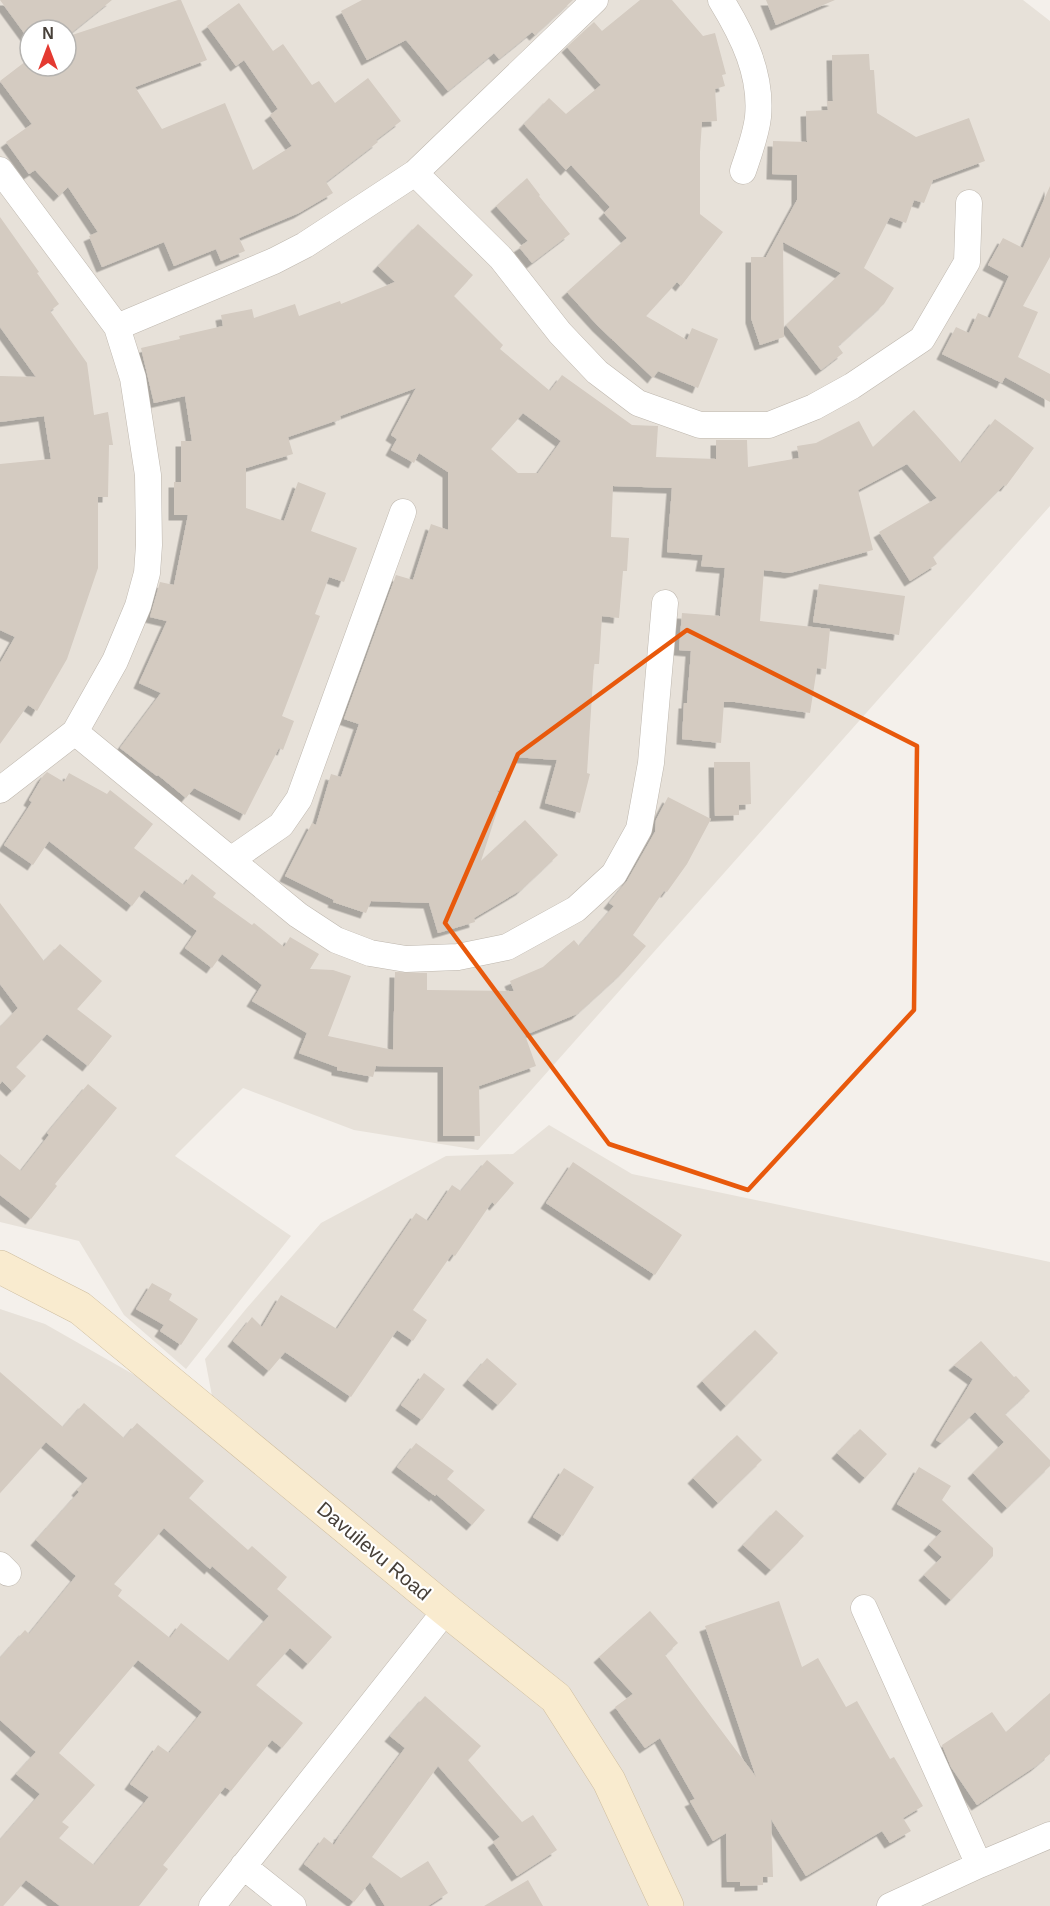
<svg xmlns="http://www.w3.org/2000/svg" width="1050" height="1906" font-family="Arial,sans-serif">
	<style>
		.residential { fill: #e7e1d9; fill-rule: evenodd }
		.building { fill: #d4cbc1; fill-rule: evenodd; filter: url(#shadow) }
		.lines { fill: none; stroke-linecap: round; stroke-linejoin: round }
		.street-casing { stroke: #beb7ae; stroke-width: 27 }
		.secondary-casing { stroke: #cebd9f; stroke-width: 34 }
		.street { stroke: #fff; stroke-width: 26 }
		.secondary { stroke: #f9ebcf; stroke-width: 33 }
		.marked { fill: none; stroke: #e8590c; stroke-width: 4.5; stroke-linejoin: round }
		.labels { text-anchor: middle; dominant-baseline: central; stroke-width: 4.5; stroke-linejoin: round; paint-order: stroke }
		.street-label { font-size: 20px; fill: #474039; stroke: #fff }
	</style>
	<defs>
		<filter id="shadow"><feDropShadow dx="-5.5" dy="5.5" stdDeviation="0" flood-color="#0004"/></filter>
	</defs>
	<rect width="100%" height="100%" fill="#f4f0eb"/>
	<!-- residential -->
	<path class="residential" d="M0,0H1023L1050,21V506L478,1150L354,1130L243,1088L175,1156L291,1236L186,1369L124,1315L79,1241L0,1222ZM30,30H66V66H30Z
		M549,1125L632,1174L1050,1262V1906H0V1309L45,1324L217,1422L205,1359L246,1309L321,1223L446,1156L513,1154Z"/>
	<!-- building -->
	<path class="building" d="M0,0H112L66,37V30H30V41Z
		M178,0H181L207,60L135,87L162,129L225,103L253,170L292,146L270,115L278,109L244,60L236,66L207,26L239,3L273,51L283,44L312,85L319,81L335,103L368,78L401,121L376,140L378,142L326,182L333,193L299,213L239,238L245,251L221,261L216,249L174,266L164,242L102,267L89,236L98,232L68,187L59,196L35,170L29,174L6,142L32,124L0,81L30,58V66H66V37Z
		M362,0H573L535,35L532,32L499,59L494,53L448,91L406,40L367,60L341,11Z
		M640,0H672L703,36L715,33L726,74L722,75L725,86L715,89L717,121L702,122L700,152V214L723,232L681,286L677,282L646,316L687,340L692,328L718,339L698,388L658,371L653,378L598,326L567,292L627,238L604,213L610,207L571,165L566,170L524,124L549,98L566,114L601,85L567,47L594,22L602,31Z
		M766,0H835L776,25Z
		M869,54L870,70H874L877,113L916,137L969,118L985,161L933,180L924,203L914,200L906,223L890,217L864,268L894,288L884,304L838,346L843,353L821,370L786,325L841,273L783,242L784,337L760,345L751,318V257H766L797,200V175L772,174L773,141L807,142L806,111L828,110L827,101H833L832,55Z
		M527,178L540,195L539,196L570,234L532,263L519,247L528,241L496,206Z
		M1050,186V257L1023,306L1038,312L1018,357L1050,374V402L1005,377L1002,383L942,354L956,327L969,333L978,313L990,318L1009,276L988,265L1003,238L1023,248Z
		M0,217L39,272L37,273L59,304L50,311L87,363L94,415L108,412L113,445H109L108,497H98V568L67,659L37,711L28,705L0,744V663L15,637L0,630V464L51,459L44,416L0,422V376L36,377L0,327Z
		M418,224L473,275L454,296L503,345L500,349L550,391L562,375L632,425L658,426L656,457L716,459V440H747L748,467L799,458L797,446L816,443L859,421L873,447L914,410L961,463L995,419L1034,448L1006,486L1004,485L933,557L937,564L910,581L879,532L937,498L907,464L858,490L873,550L790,573L764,570L760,621L830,629L826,669L817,668L810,713L735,702H724L721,743L682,739L684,703H687L691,651L679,650L682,613L720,616L725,568L701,566L703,555L667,552L672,488L613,486L611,537L629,538L627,571H623L619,618L602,616L599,664H594L587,773L590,774L580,813L545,803L557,760L514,757L503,792L496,790L502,796L481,861L525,820L558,855L521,890L474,918L475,922L438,933L429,903L371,901L366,913L333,902L334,900L285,876L312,823L316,825L331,774L341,777L359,724L344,719L396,575L413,580L431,524L448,530V472L419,453L414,463L391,450L397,439L391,435L416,388L340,416L341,419L288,437L293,454L246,468V508L284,521L298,482L326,493L311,531L357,548L344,582L329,577L315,614L320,616L282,716L294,721L283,750L279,748L245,815L194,788L186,798L158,775L157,776L120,748L161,693L139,683L167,621L150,617L160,582L174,585L188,515H174V482H181V441H192L185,396L154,403L141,348L180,339L179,336L223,326L221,315L252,309L254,318L295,304L299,316L340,301L341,304L395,282L378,266ZM523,413L561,441L538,473H518L491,449Z
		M819,584L905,596L899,635L813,622Z
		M714,762H750L751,804L739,805V815L715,816Z
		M47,772L64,782L69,773L107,794L110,790L153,824L134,848L184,885L192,874L216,893L213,897L252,925L254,923L284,947L290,937L319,954L310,969L333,970L351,976L328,1036L393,1050L395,972L427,973V990L514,991L510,981L543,967L574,940L579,946L614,906L609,903L627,881L655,832L656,820L668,797L711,819L687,864L667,892L664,891L633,935L646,946L624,971L577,1014L525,1035L536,1066L479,1086L480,1136H443V1067L376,1066L373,1077L337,1070V1067L299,1053L307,1033L252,1001L262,985L222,954L212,968L185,948L197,931L144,890L132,906L49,841L33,865L4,845L32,802L29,800L43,776Z
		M0,903L44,961L60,944L102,981L77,1009L112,1036L88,1066L47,1034L16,1067L26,1076L12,1091L2,1081L0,1084V1027L18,1008L0,984Z
		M88,1084L117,1108L55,1184L57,1186L31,1219L0,1195V1154L21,1171L49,1135L47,1133Z
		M487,1160L514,1183L495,1205L492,1202L455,1256L452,1254L413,1310L427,1320L413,1341L397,1330L351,1397L285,1352L269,1371L233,1341L252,1317L262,1327L281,1295L337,1329L416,1213L428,1221L452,1185L461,1191Z
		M573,1162L682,1235L655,1275L546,1203Z
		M152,1283L172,1294L169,1300L198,1319L181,1345L160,1331L164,1325L136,1309Z
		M755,1330L778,1353L726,1406L702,1381Z
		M981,1341L1014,1377L1016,1376L1030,1391L1005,1414L1050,1460V1466L1007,1508L973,1473L1004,1442L975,1412L941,1443L936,1440L973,1379L954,1365Z
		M487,1358L517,1384L498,1405L468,1380Z
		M0,1372L63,1427L84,1403L124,1438L137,1423L204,1481L189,1498L248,1550L252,1546L287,1577L277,1589L332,1637L308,1664L290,1648L256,1685L303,1723L282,1748L272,1740L231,1791L225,1787L163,1865L168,1869L139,1906H60L26,1880L3,1906H0V1840L40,1794L16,1774L36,1752L0,1720V1658L25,1630L29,1634L76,1576L36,1540L79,1492L77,1490L88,1478L46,1442L0,1493ZM164,1528L210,1569L212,1566L269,1616L229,1661L181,1623L170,1638L118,1596L122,1590L114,1584ZM138,1660L202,1712L169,1753L158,1745L130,1784L149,1797L94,1865L59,1838L69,1827L62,1822L95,1785L59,1753Z
		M424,1373L445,1389L422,1420L401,1405Z
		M860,1429L887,1454L865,1478L837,1453Z
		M737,1435L762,1460L718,1503L693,1478Z
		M416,1443L454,1471L447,1479L485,1510L472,1525L436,1494L435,1496L397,1467Z
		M919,1467L951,1486L942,1500L993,1548V1556L951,1600L924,1575L942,1557L929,1545L942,1531L897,1504Z
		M564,1468L594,1487L563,1536L533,1517Z
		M776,1510L804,1536L771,1570L743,1545Z
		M779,1601L802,1667L818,1658L846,1707L857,1701L890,1759L894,1757L923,1806L903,1818L911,1831L890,1843L882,1831L806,1876L771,1819L773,1877H763V1885L740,1886V1882H727L726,1833L713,1841L690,1801L695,1799L660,1738L645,1748L615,1707L633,1694L599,1657L650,1611L678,1643L665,1655L756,1777L705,1626Z
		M1050,1693V1754L1036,1766L977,1805L951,1767L942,1745L992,1712L1006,1732Z
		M425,1696L481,1746L468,1760L522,1822L533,1815L557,1850L517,1876L493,1842L500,1837L438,1766L372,1857L401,1878L428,1861L448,1893L428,1906H385L370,1882L354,1902L304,1864L324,1837L334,1845L340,1835L339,1834H341L405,1748L390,1736Z
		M528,1880L543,1906H484Z"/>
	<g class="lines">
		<!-- street casing -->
		<g class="street-casing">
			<path id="street" d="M721,0C743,36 762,74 758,117C756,135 749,153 743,171
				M0,170L117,327L133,378L148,475L149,545L147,573L138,606L115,661L75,732L0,790
				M415,173L501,258L560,333L597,372L638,403L700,425H769L814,407L852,386L922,339L967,262L969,203
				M117,327L274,261L305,245L415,173L595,0
				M75,732L298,915L336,940L370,953L406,959L458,957L507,947L576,909L614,874L639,829L651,763L665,603
				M232,859L281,825L299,799L403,512
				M0,1565L8,1573
				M864,1608L979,1865
				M243,1866L293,1906
				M212,1906L446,1610
				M890,1906L979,1865L1050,1835"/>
		</g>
		<!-- secondary casing -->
		<g class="secondary-casing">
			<path id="secondary" d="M0,1267L80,1308L446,1610L556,1698L609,1781L667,1906"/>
		</g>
		<!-- street -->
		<use href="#street" class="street"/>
		<!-- secondary -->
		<use href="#secondary" class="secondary"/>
	</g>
	<!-- marked area -->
	<path class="marked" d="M687,630L917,746L914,1010L748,1190L609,1144L445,923L518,754Z"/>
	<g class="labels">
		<!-- street labels -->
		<g class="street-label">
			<text transform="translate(374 1551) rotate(40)">Davuilevu Road</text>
		</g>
	</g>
	<!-- north arrow -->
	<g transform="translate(48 48)"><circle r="28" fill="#ffffff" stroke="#b5b3b0" stroke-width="1.5"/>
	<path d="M0-4.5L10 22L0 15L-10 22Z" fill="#e43a31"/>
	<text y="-9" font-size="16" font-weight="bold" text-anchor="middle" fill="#474039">N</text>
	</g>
</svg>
